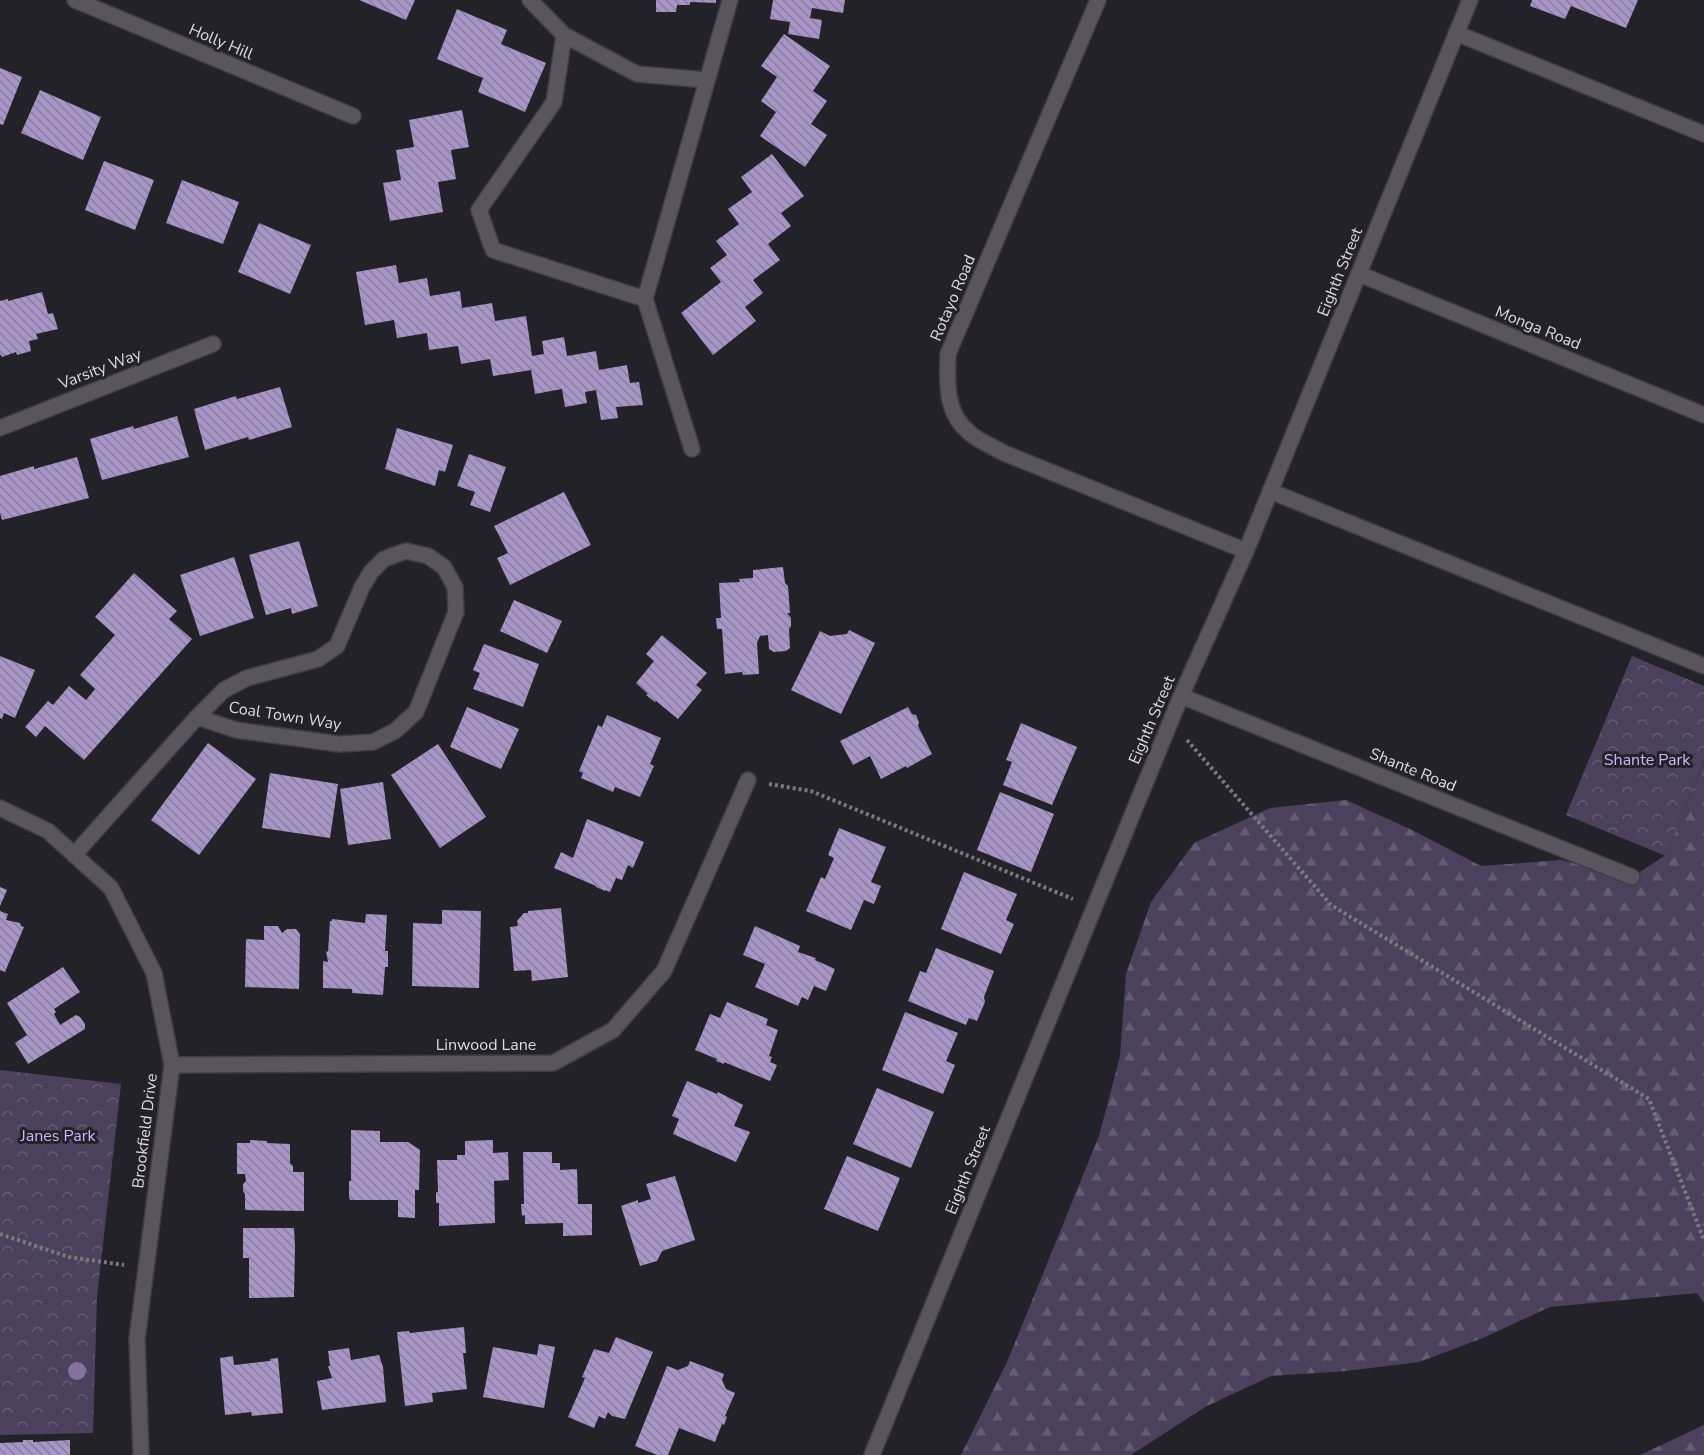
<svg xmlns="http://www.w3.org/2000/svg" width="1704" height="1455" font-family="'Nunito Sans',sans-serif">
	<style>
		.forest { fill: url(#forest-firs) }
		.park { fill: url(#park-crowns) }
		.building { fill: url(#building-back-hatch) }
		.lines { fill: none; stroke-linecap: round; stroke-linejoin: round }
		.lane-casing { stroke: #3f3d43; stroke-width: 18 }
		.street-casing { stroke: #3f3d43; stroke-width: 18 }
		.path { stroke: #7b7980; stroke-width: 4; stroke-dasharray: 3 3; stroke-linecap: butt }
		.lane { stroke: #58555e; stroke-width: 15 }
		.street { stroke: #58555e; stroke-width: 15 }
		.tree { fill: #83739e }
		.labels { text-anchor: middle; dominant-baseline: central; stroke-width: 6; stroke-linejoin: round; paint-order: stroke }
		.street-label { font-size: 16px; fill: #dcdbe0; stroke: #242229 }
		.park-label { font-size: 16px; fill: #d0b5fe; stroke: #242229 }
	</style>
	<defs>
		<pattern id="forest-firs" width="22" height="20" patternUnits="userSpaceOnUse" patternTransform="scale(1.5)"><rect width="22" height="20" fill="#4b415d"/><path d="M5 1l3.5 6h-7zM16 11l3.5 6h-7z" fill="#645c74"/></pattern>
		<pattern id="park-crowns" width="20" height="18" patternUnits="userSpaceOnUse" patternTransform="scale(1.5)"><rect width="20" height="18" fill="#4b415d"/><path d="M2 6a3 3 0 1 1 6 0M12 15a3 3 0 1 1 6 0" fill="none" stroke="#645c74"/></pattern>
		<pattern id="building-back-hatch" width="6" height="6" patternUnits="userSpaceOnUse" patternTransform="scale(1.5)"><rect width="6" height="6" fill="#a795c6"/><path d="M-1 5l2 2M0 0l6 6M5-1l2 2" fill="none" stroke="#897c9f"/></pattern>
	</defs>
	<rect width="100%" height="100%" fill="#242229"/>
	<!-- forest -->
	<path class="forest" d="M1704,762V1303L1697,1293L1550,1307L1483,1338L1419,1362L1346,1371L1271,1376L1205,1407L1131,1455H961L1007,1362L1099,1136L1120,1056L1126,974L1151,902L1194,843L1270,808L1346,800L1414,831L1481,866L1561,860L1632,877L1666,855Z
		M1704,1425V1455H1639H1640Z"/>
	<!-- park -->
	<path class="park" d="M1632,656L1704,686V761L1666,856L1566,815Z
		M0,1070L121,1084L97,1297L93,1433L0,1435Z"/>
	<!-- building -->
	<path class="building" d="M359,0H415L406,20Z
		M656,0H716V3L690,2V5H677L676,12H656Z
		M773,0H845L843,13L812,8L810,18L822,20L819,39L788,34L790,22L770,19Z
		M1532,0H1638L1626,28L1571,6L1565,19L1530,6Z
		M457,9L507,30L501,44L546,63L525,112L478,92L483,78L437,59Z
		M784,34L830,66L813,91L827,101L811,124L827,135L805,167L760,136L776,112L761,101L777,77L761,66Z
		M0,68L22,77L3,125L0,124Z
		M40,90L101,117L83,160L21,133Z
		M462,110L469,147L451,150L456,179L438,182L443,212L390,221L383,183L401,180L396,150L414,147L409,120Z
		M772,154L804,196L781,213L791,226L768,244L780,260L753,280L763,293L745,307L756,321L713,355L681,313L721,282L710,268L727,255L716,241L739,224L728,209L752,192L741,177Z
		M104,161L154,180L135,230L85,210Z
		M182,180L239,202L223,244L166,223Z
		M259,223L311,245L290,294L238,272Z
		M396,265L399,283L427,278L430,296L460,291L462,308L492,303L495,321L526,316L532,356L544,354L542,341L564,337L567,356L596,351L599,370L627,365L630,383L639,382L643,405L616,407L618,418L601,420L596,390L585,392L587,403L565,407L562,389L535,394L531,370L493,376L490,359L461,364L458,346L429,350L427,333L397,338L394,320L365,325L356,272Z
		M42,292L48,314L53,313L58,329L36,334L38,339L29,341L31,351L17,355L16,352L2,357L0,354V301L8,299V301Z
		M280,387L292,427L249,440L248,437L205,450L194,409L236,396L237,399Z
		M177,416L189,457L102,480L90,439L133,426L134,429Z
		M397,428L453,445L445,472L439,470L435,486L385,469Z
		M469,454L506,467L490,512L470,505L475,492L457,486Z
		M77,457L89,498L2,520L0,513V476L34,466V469Z
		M564,492L591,545L510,585L497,558L508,553L494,526Z
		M299,541L318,606L292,614L291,608L266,615L249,555Z
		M234,557L254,618L200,636L180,575Z
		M783,567L785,583L788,586L790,613H787L791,618V626L789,629L790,648L786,651L774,652L769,649L768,635L760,636L757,643L759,674L743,675L742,672L725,674L722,629H717L716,618H721L719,583L740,582L739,579L753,578V570Z
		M134,573L177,611L169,619L192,639L84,760L45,726L36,737L25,727L48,701L53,705L69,686L86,700L95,689L80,675L115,635L95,617Z
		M514,600L562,621L547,653L500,631Z
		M849,630L875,643L841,714L791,690L820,631L830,636L847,634Z
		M662,635L707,673L696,685L702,690L678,719L656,701L655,702L646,695L648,694L636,683L654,661L646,654Z
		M484,644L539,664L523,707L473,689L480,673L473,670Z
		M0,656L35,670L15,718L4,713L2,719L0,718Z
		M467,707L519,729L501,769L450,747Z
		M908,707L912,714L916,715L919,722L918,726L932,754L907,768L906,766L881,779L870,756L853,765L840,741Z
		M607,715L661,738L650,764L654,766L640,797L615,787L613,792L581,778L583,773L579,771L598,725L602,727Z
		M1021,723L1077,747L1052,805L1003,785L1012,762L1006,760Z
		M208,743L256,779L199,855L151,820Z
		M438,744L486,817L440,848L391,775Z
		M270,773L338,784L330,838L262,828Z
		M383,782L391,839L348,845L340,789Z
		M1000,792L1054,814L1031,872L977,850Z
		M587,819L644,842L633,868L628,865L622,880L616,878L610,892L605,890V891L596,887V886L554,868L561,852L573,858Z
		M839,828L886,847L871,882L881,886L874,904L864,900L851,930L806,911L821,877L825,879L834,858L828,855Z
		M964,872L1017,894L1006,920L1014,924L1001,954L941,929Z
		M0,887L7,890L0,906Z
		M561,908L568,977L532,981L531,970L514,971L510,927L518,926L517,921L524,913H528V911Z
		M442,910L481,911L479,988L412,986L413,923L442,924Z
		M0,911L8,914L6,920L20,923L21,926L24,927L5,972L0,970Z
		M366,914L387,915L385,951H388V967H385L383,995L352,993V989L323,988V961L328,962L326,951L328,952L330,921H332V919L365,923Z
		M264,926H278L282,933L287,929H296L300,934L299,989L245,987L246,939L264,940Z
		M755,926L800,946L798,952L816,958L815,960L835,969L826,991L814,986L808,1000L802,997L798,1006L755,987L765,964L743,955Z
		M936,948L994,971L984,997L985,1002L977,1021L969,1018L966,1025L908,1001L920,971L926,973Z
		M63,967L80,992L54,1009L56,1012L54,1014L60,1025L76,1015L80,1017L85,1024V1029L28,1064L15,1043L27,1035L7,1003Z
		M727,1002L768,1019L766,1025L778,1030L769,1056L772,1057L770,1062L777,1065L770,1081L724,1062V1064L716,1061L717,1059L695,1050L710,1014L720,1018Z
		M905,1012L958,1033L946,1061L955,1065L943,1094L882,1070Z
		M687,1081L717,1094L718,1092L743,1105L734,1126L750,1132L736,1162L673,1134L679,1119L672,1116Z
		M877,1088L934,1112L911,1168L853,1144Z
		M351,1130L380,1131V1142H408L420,1150L419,1190H415V1218L398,1217V1200H350L349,1197V1181H351Z
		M250,1140L267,1141V1143L290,1144V1163L293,1166V1172H304V1211L245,1210V1194L243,1191V1184L246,1181L245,1174H237V1143H250Z
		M493,1140V1153L508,1152L509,1180L494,1181L495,1223L439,1226V1203H436V1192H438L437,1160H457V1155H465V1141Z
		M523,1152H552V1163H560V1170L577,1169L578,1204H592V1235L563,1236V1223L525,1224V1215L522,1216L521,1204H524Z
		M847,1156L900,1178L878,1231L824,1209Z
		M675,1176L695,1240L662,1251L657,1261L640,1266L621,1206L638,1200V1203L651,1199L646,1184Z
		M243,1228H294L295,1247L294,1297L249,1298V1258H243Z
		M464,1327L466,1353H463L467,1389L432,1393L433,1402L405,1406L397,1332L409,1331L410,1333Z
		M616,1337L653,1352L625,1419L612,1416L608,1412L605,1419L599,1416L594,1428L568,1417L585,1378L582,1377L594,1349L609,1353Z
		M539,1344L555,1347L544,1408L483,1397L493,1347L537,1355Z
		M349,1348L351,1360L379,1355L383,1367L386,1402L322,1410L317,1381L332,1378L328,1366H330L328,1351Z
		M233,1356L234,1365L270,1361V1359L278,1358L283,1413L252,1416L251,1412L225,1415L220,1358Z
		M690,1361L724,1374L722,1380L726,1389L735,1393L725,1416L727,1417L724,1425L722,1424L715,1442L679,1428L668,1455H657L635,1446L667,1366L678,1370L688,1366Z
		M23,1440H33V1442L70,1440V1455H0V1443L23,1442Z"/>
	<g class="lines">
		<!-- lane casing -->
		<g class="lane-casing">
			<path id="lane" d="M530,0L564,35L637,74L707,80
				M1456,33L1704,134
				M564,35L554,102L479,210L493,250L645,299
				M692,449L645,299L730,0
				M1270,491L1704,666
				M74,855L197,717L224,690L247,678L318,659L337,646L362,587L371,572L384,559L406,551L428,556L444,567L455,587L456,612L416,712L395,731L373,742L339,744L236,730L197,717"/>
		</g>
		<!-- street casing -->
		<g class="street-casing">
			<path id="street" d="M75,0L353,116
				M1098,0L948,354C947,384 945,414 971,434C980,442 994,447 1004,453L1246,551
				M1359,274L1704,415
				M0,428L213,344
				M1181,696L1632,877
				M0,808L48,831L111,888L154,973L172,1065L137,1339L141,1455
				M172,1065L553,1063L613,1030L664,971L748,780
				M872,1455L1094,908L1181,696L1246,551L1470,0"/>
		</g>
		<!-- path -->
		<path class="path" d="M1187,740L1331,905L1649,1099L1704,1240
			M769,784L811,791L1073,899
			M0,1234L69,1257L124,1265"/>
		<!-- lane -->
		<use href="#lane" class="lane"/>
		<!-- street -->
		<use href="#street" class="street"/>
	</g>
	<!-- trees -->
	<circle class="tree" cx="77" cy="1371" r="9"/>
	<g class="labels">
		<!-- street labels -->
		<g class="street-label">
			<text transform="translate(221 42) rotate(23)">Holly Hill</text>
			<text transform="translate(1340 272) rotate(-68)">Eighth Street</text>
			<text transform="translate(953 298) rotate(-67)">Rotayo Road</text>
			<text transform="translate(1538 328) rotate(22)">Monga Road</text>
			<text transform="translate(100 369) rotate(-21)">Varsity Way</text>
			<text transform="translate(285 716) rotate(9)">Coal Town Way</text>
			<text transform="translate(1152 720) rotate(-67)">Eighth Street</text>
			<text transform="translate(1413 770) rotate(22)">Shante Road</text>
			<text x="486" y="1045">Linwood Lane</text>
			<text transform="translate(145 1131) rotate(-83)">Brookfield Drive</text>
			<text transform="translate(968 1170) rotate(-68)">Eighth Street</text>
		</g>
		<!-- park labels -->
		<g class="park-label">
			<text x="1647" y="760">Shante Park</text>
			<text x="58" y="1136">Janes Park</text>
		</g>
	</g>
</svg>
